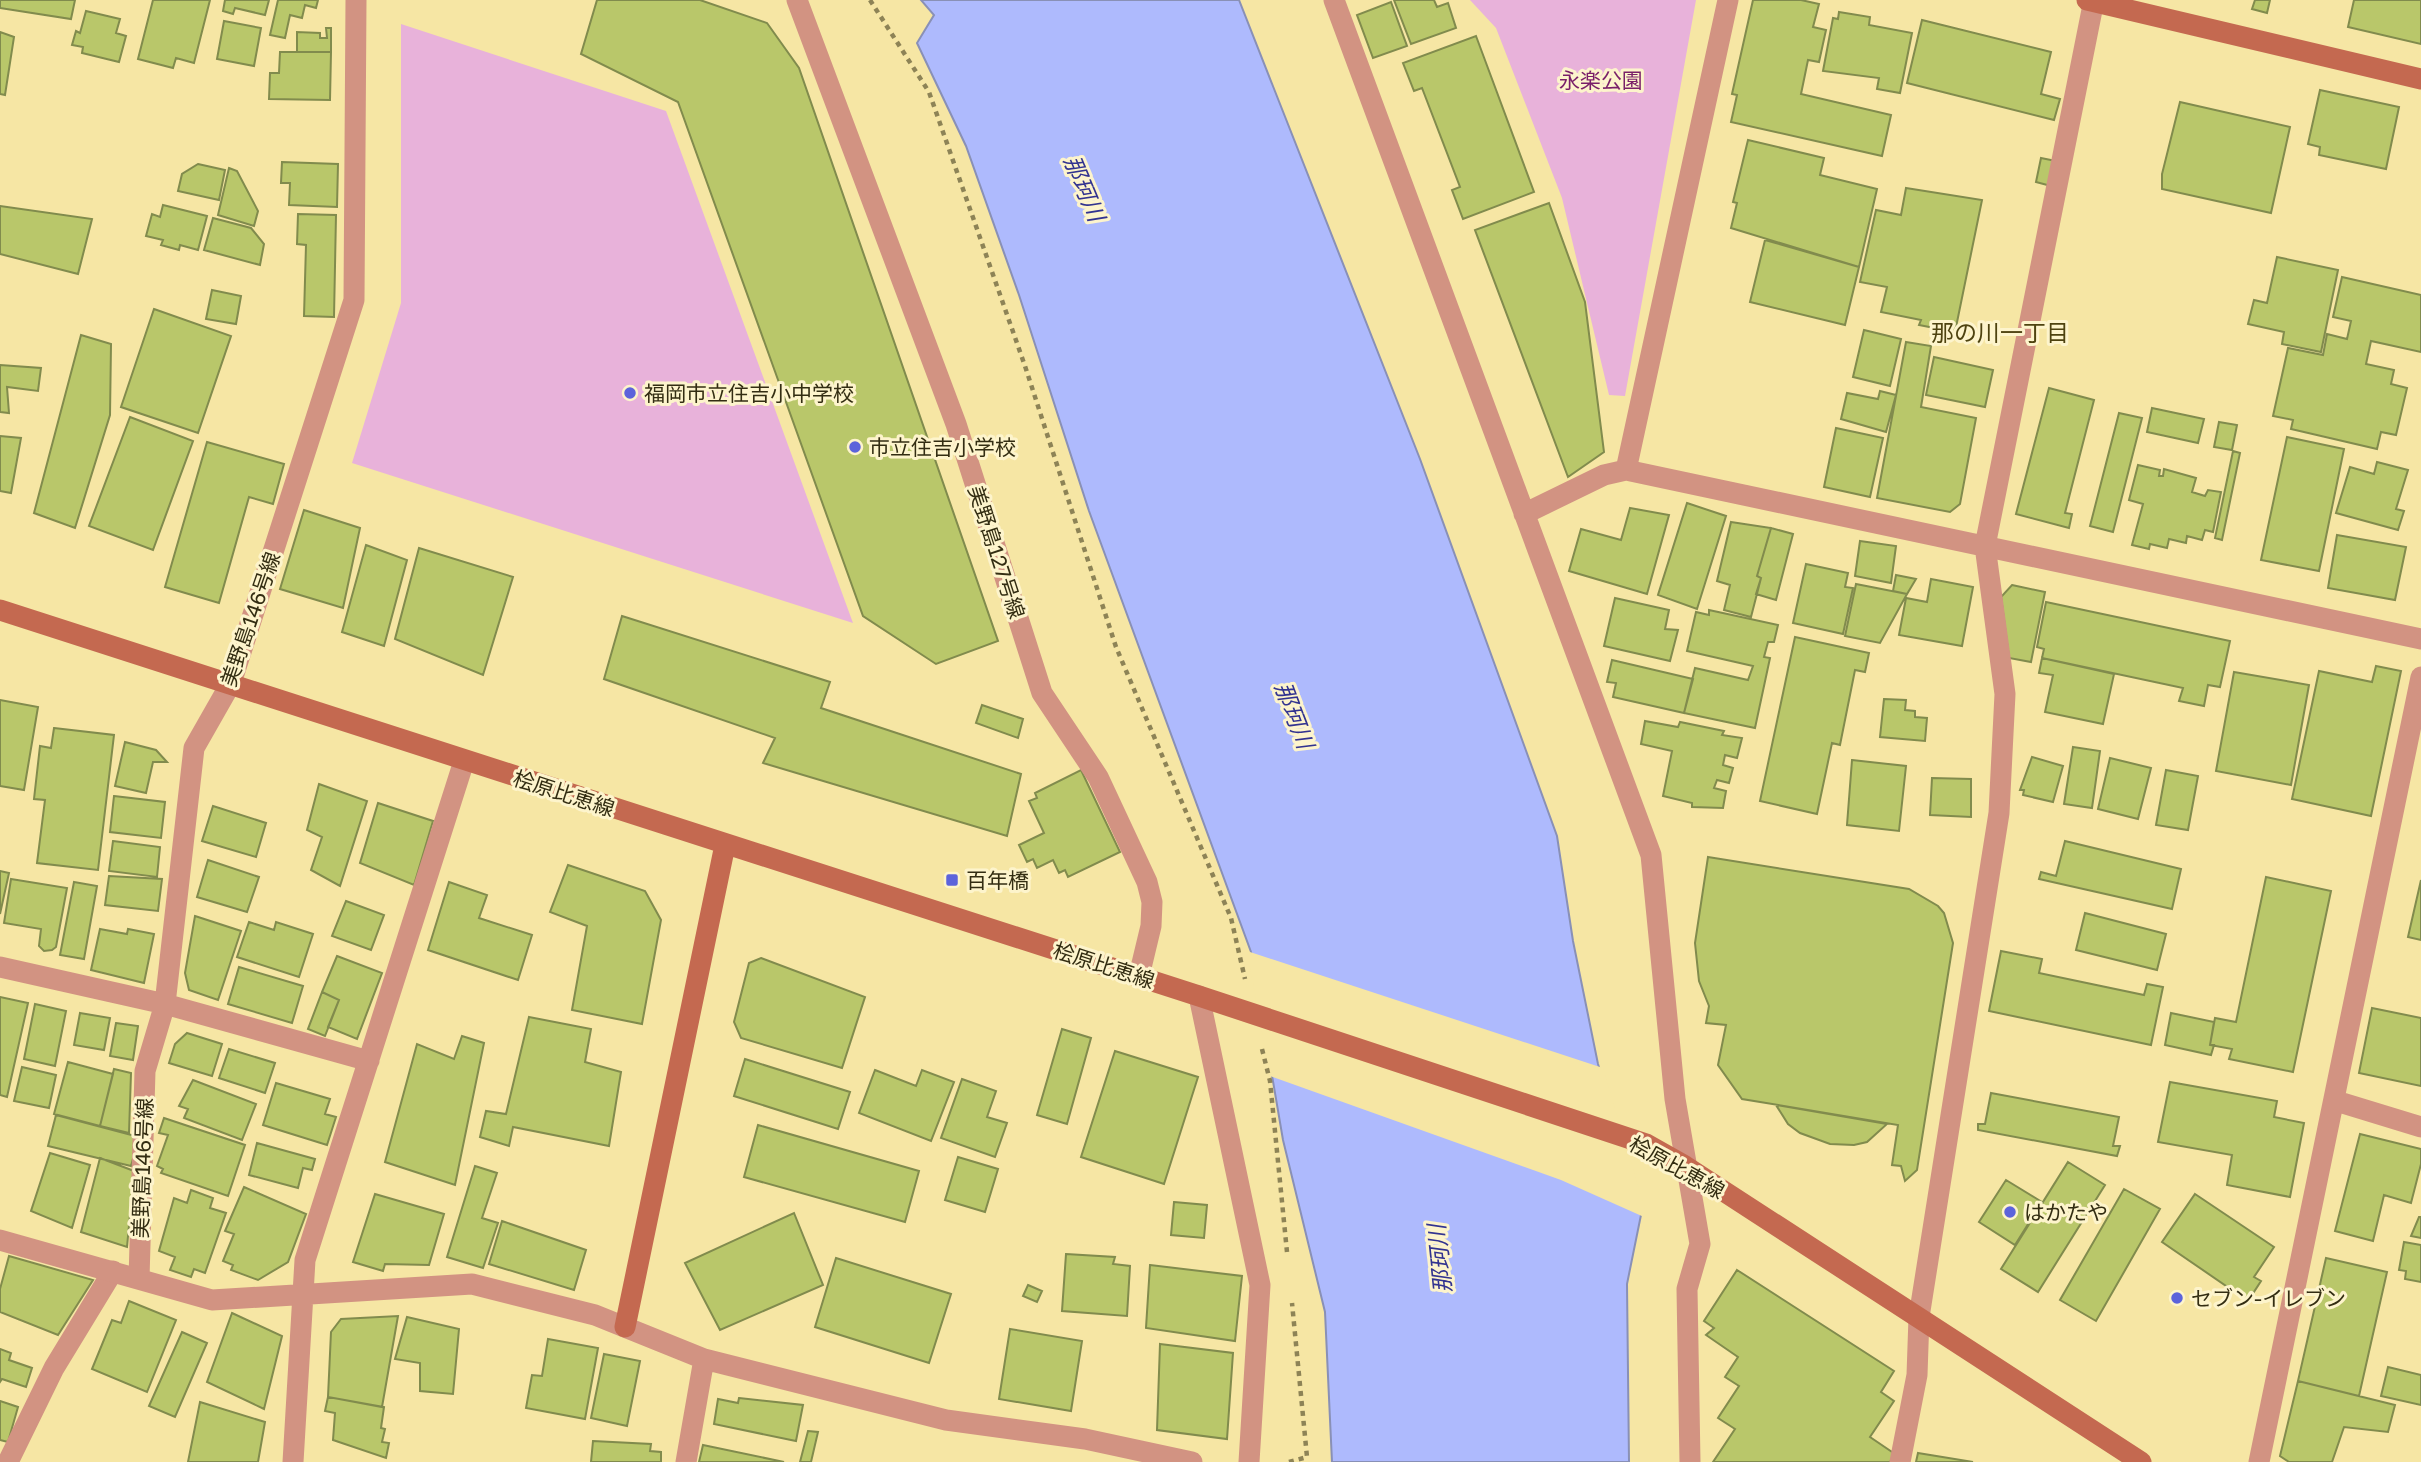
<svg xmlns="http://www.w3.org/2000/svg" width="2421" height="1462" font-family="'Golos Text','Noto Sans JP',sans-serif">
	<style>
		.green { fill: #e8b2da }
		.water { fill: #aebafd; stroke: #8990b6; stroke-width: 2 }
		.pier { fill: #f6e6a4 }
		.building { fill: #b9c76a; stroke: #818b4d; stroke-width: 2 }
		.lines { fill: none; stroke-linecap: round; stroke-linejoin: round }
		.path { stroke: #8d8356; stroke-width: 4.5; stroke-dasharray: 5 5; stroke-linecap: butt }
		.lane { stroke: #d29382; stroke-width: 21 }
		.street { stroke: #d29382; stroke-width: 21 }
		.secondary { stroke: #c46950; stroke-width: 21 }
		.poi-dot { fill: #5c63db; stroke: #fdf4cc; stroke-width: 2.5 }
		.labels { text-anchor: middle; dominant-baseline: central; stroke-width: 6; stroke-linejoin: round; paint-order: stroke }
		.park-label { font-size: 21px; fill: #791f69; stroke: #fdf4cc }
		.poi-label { font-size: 21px; fill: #332d12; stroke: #fdf4cc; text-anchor: start }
		.street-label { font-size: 21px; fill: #332d12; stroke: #fdf4cc }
		.water-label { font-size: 23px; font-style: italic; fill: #323390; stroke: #fdf4cc }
		.neighbourhood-label { font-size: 23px; fill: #4e4310; stroke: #fdf4cc }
	</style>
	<rect width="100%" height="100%" fill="#f6e6a4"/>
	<!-- green -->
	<path class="green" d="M1470,0H1696L1625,396L1609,395L1562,198L1496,28Z
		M401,24L666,111L853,623L352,463L401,303Z"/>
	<!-- water -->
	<path class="water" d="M921,0H1239L1420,459L1557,836L1573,941L1598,1064L1642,1210L1627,1284L1629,1462H1332L1325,1312L1283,1140L1251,952L1089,511L1019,295L966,146L917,43L934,15Z"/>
	<!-- pier -->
	<path class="pier" d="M1247,951L1603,1068L1645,1209L1644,1217L1561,1180L1270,1076Z"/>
	<!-- building -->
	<path class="building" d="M0,0H75L71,19L0,8Z
		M153,0H210L194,63L176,58L173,68L138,59Z
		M225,0H269L265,15L235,8L233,14L223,11Z
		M278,0H318L316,8L305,5L302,18L290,15L285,38L270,35Z
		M597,0H700L767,23L799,68L998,641L936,664L863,616L678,102L581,54Z
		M1394,0H1434L1437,7L1448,3L1456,28L1411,44Z
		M1753,0H1801L1819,4L1813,27L1826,30L1819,62L1808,60L1801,94L1891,115L1882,156L1731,122L1737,95L1732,94Z
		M2255,0H2270L2267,13L2252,9Z
		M2354,0H2421V44L2348,27Z
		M1391,2L1407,46L1373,58L1357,15Z
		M86,11L120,19L116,33L126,36L119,62L82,53L83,47L72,45L76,31L80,33Z
		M1839,12L1870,17L1869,25L1912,33L1900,93L1877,89L1879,78L1823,71L1833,18L1838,19Z
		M1922,20L2051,52L2041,94L2060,99L2054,120L1907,83Z
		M224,21L261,28L254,66L217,59Z
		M326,28H331V52H297V32L320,33V38H327Z
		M0,32L14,37L5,95L0,94Z
		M1476,36L1534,192L1463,219L1452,190L1460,187L1422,88L1414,91L1403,63Z
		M280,52H331L330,100L269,99L270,73H279Z
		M2320,90L2399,107L2386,169L2319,155L2320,147L2308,144Z
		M2180,102L2290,127L2271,213L2162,189V174Z
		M1748,140L1824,158L1820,175L1877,189L1859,267L1731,228L1737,203L1733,202Z
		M2041,158L2056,161L2051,186L2036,182Z
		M282,162L338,164L337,207L289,205L290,183H281Z
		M198,164L225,170L219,200L178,191L182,174Z
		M229,168L237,171L258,211L254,226L218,215Z
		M1906,188L1982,200L1955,332L1919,325L1921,320L1881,312L1887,287L1860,282L1876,210L1901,215Z
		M1549,203L1585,302L1604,452L1568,477L1475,230Z
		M163,205L207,216L198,250L180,245L179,250L161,245L163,240L146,236L152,214L160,217Z
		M0,206L92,219L78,274L0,254Z
		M298,214L336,215L334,317L304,316L306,245L297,244Z
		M213,218L251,228L264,244L260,265L204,250Z
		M1765,240L1859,267L1845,325L1750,302Z
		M2277,257L2338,270L2321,352L2282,344L2284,332L2248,324L2254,300L2267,303Z
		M2342,277L2421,295V352L2371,341L2366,364L2394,370L2391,384L2407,388L2396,435L2381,432L2377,449L2291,429L2293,420L2273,416L2288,348L2323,355L2327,334L2347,339L2351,321L2333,317Z
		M212,290L241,296L236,324L206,319Z
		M154,309L231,336L198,433L121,407Z
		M1864,330L1901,339L1890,386L1853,377Z
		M81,335L111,344L110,415L75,528L34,513Z
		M1906,342L1931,346L1921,407L1976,418L1960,504L1950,512L1877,498Z
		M1934,357L1993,370L1985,407L1926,395Z
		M0,365L41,368L38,391L7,387L9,413L0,412Z
		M2049,388L2094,400L2065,513L2072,514L2069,528L2016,514Z
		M1880,391L1896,395L1886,432L1841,419L1847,393L1878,399Z
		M2152,408L2204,419L2198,443L2147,432Z
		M2119,413L2142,418L2113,532L2090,526Z
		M130,417L193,441L153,550L89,526Z
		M2219,422L2237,425L2232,450L2214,447Z
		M1836,428L1883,438L1870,497L1824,487Z
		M0,436L21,438L11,493L0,491Z
		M2287,437L2344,449L2319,571L2261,560Z
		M207,442L284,464L273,504L249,497L219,603L165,587Z
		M2233,451L2240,453L2222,540L2215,538Z
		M2377,462L2408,470L2396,509L2404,511L2398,530L2336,513L2350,467L2374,474Z
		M2138,465L2160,470L2159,476H2163L2164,469L2196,478L2192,492L2205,496L2208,490L2221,492L2213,532L2205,530L2202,540L2187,536L2186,543L2169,539L2167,548L2150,544L2149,549L2132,545L2143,504L2129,500Z
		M1687,503L1726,516L1697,609L1658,595Z
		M1630,508L1669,515L1647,594L1569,571L1581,529L1621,540Z
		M304,510L360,528L343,608L280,589Z
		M1731,522L1771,528L1757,576L1761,578L1751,617L1724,610L1730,585L1717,581Z
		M1771,528L1793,534L1776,600L1756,594L1761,578L1757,576Z
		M2337,535L2406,547L2395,600L2328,588Z
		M1860,541L1896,546L1891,583L1855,576Z
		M366,545L407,560L384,646L342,632Z
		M419,548L513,577L483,675L395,639Z
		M1806,564L1848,573L1845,587L1853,588L1843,634L1793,623Z
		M1896,575L1916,579L1907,594L1893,591Z
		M1931,579L1973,587L1962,646L1899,635L1906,598L1927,602Z
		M1856,584L1907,594L1880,643L1845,636Z
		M2012,585L2045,592L2031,662L2009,658L2001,597Z
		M1615,598L1669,610L1665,629L1678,630L1670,661L1604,646Z
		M2046,602L2230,641L2220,687L2208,685L2204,706L2179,701L2183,688L2042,658L2044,649L2037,647Z
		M1709,610L1778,625L1774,642H1768L1764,657L1770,658L1755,728L1684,713L1695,668L1748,680L1753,666L1687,651L1696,612L1709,615Z
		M622,616L830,682L821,708L1021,774L1007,836L763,763L775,738L604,679Z
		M1795,637L1869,653L1865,672L1855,670L1840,745L1832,743L1817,814L1760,801Z
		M2042,658L2114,674L2103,724L2045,712L2053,675L2039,673Z
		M1612,660L1693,679L1684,713L1613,697L1616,683L1607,682Z
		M2376,666L2401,671L2371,816L2292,799L2319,671L2372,682Z
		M2234,672L2309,685L2291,785L2216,771Z
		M1884,699L1906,700L1905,710L1915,711V717L1927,718L1925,741L1880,737Z
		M0,700L38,707L24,790L0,786Z
		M982,705L1023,719L1018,738L976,723Z
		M1645,721L1678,727L1680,722L1724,731L1722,735L1742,738L1737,758L1725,755L1723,765L1733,768L1729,783L1717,780L1714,788L1726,791L1723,808L1692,807V803L1663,796L1672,751L1641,744Z
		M54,728L114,735L98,870L37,863L45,800L34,799L40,746L51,748Z
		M125,742L156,750L167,762H153L146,793L115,786Z
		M2073,747L2100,751L2092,808L2064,804Z
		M2032,757L2063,766L2053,802L2023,795L2024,790H2020Z
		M2110,758L2151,768L2138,819L2098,809Z
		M1852,760L1906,766L1899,831L1847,825Z
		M1081,770L1120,852L1068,877L1065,870L1059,873L1053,860L1037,868L1033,859L1027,862L1019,845L1044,833L1029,801L1037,798L1035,793Z
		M2166,770L2198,776L2188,830L2156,825Z
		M1932,778L1971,779V817L1930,815Z
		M319,784L367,801L340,886L311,870L322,837L307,830Z
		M114,796L165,802L161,838L110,832Z
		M378,803L433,821L414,885L360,863Z
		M213,806L266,823L256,857L202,841Z
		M113,841L160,847L157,877L109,871Z
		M2065,841L2181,869L2172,909L2039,879L2041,872L2056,876Z
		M1708,857L1909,889L1938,906L1944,913L1953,943L1917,1170L1905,1181L1901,1166L1892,1165L1898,1125L1742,1099L1718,1065L1726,1025L1706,1023L1709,1006L1699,981L1695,943Z
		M208,860L259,877L247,912L197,897Z
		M568,865L645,891L661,920L642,1024L572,1010L587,926L550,912Z
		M0,871L9,873L0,914Z
		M109,876L162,879L158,911L105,905Z
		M2266,877L2331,891L2293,1072L2229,1059L2232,1049L2210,1045L2215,1018L2236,1022Z
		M11,879L67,888L56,947L52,950L44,951L39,946L41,929L4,923Z
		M2421,880V940L2408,937Z
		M74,882L97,886L84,959L60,955Z
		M449,882L487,895L479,918L532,935L518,980L428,950Z
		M346,901L384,915L371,950L332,936Z
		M2085,913L2166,934L2157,970L2076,950Z
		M195,916L241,931L218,1000L189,990L185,973Z
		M249,922L274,930L276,922L313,934L299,977L237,957Z
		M100,929L127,934L128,929L154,934L144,983L91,970Z
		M2001,951L2042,959L2039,973L2144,995L2147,984L2163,987L2151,1045L1989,1011Z
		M337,956L382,973L357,1039L328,1027L339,1000L322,992Z
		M761,958L865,997L842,1068L741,1038L734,1022L749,963Z
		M239,967L303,986L292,1023L228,1004Z
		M322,992L339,1000L325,1036L308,1029Z
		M0,997L28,1003L7,1097L0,1095Z
		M35,1004L66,1011L55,1066L24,1059Z
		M2372,1008L2421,1018V1086L2359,1073Z
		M80,1013L110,1018L104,1050L74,1045Z
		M2171,1013L2214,1022L2210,1045H2214L2211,1055L2165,1045Z
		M529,1017L591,1029L585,1062L621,1072L609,1146L513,1127L509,1146L480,1137L486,1111L506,1114Z
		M116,1023L138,1026L133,1060L110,1056Z
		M1062,1029L1091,1038L1067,1124L1037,1115Z
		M187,1033L222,1044L212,1076L169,1063L175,1044Z
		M462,1036L484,1043L455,1185L385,1162L417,1044L454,1059Z
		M229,1049L275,1063L265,1093L219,1078Z
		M1115,1051L1198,1077L1164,1184L1081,1157Z
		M745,1059L850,1092L838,1129L734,1096Z
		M68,1062L113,1074L100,1126L54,1114Z
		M22,1067L56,1075L49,1108L14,1101Z
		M114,1069L131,1073L129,1133L100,1126Z
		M875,1070L916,1086L922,1070L954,1082L931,1141L859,1113Z
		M962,1079L996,1091L987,1117L1007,1123L995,1157L941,1138Z
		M193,1080L256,1104L242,1140L184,1118L188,1109L179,1106Z
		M2170,1082L2277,1101L2274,1117L2304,1123L2290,1197L2227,1185L2232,1155L2158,1142Z
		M276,1083L330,1099L325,1114L336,1117L327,1145L263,1125Z
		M1991,1093L2119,1117L2113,1146H2120L2117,1156L1978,1130V1124H1985Z
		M1776,1105L1887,1124L1867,1142L1854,1145L1830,1144L1800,1133L1788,1124Z
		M56,1115L139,1137L131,1166L48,1146Z
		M164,1118L245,1145L228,1196L161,1173L163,1169L157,1166L168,1135L159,1133Z
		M758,1125L919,1171L905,1222L744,1177Z
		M2360,1134L2421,1149V1164L2411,1203L2384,1195L2373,1241L2335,1231Z
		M257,1143L315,1159L312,1170L303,1168L298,1188L249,1175Z
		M50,1153L90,1165L72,1228L31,1211Z
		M958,1157L998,1169L985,1212L945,1200Z
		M100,1158L134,1171L127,1247L81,1232Z
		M2068,1162L2105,1185L2038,1292L2001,1269Z
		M475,1166L497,1173L482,1218L498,1223L483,1268L447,1257Z
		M2006,1180L2042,1202L2015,1245L1979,1222Z
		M244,1187L306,1214L288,1262L258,1280L231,1270L233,1265L223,1261L234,1234L225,1231Z
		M2124,1189L2160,1209L2096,1321L2060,1300Z
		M191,1190L213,1198L210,1208L226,1213L205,1273L194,1269L191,1277L170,1270L175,1257L159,1251L174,1198L187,1203Z
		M375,1194L444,1214L429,1265L385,1264L383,1271L353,1262Z
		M2195,1194L2274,1247L2254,1277L2261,1281L2248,1301L2162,1242Z
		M1174,1202L1207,1205L1204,1238L1171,1235Z
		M794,1213L823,1285L720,1330L685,1263Z
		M2419,1217H2421V1238L2411,1236Z
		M502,1221L586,1250L574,1290L489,1264Z
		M2404,1242L2421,1245V1282L2405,1279L2406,1271L2399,1270Z
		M1066,1254L1115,1257L1113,1264L1130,1266L1127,1316L1062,1311Z
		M9,1256L93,1280L58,1335L0,1312V1289Z
		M836,1258L951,1294L929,1363L815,1327Z
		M2326,1258L2387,1272L2359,1396L2298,1381Z
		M1150,1265L1242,1276L1235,1341L1146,1328Z
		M1737,1270L1894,1371L1881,1392L1894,1401L1870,1437L1895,1454L1890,1462H1713L1735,1429L1718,1418L1739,1386L1725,1377L1738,1357L1706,1335L1714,1328L1704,1321Z
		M1028,1285L1042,1291L1037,1302L1023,1296Z
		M129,1301L176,1320L147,1392L92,1369L112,1320L121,1323Z
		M232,1313L282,1336L264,1409L207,1382Z
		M398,1316L382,1407L328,1397L331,1332L341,1319Z
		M407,1317L459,1329L453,1394L420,1391V1363L395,1359Z
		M1010,1329L1082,1341L1071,1411L999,1399Z
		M182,1332L207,1343L175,1417L149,1406Z
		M548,1339L598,1348L585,1419L526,1408L532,1375L542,1376Z
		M1160,1344L1233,1353L1227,1439L1157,1430Z
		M0,1349L11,1353L9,1360L32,1368L26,1387L2,1379L0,1382Z
		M604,1354L640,1361L627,1426L591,1418Z
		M2388,1367L2421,1375V1405L2381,1396Z
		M2298,1381L2395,1405L2388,1432L2344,1427L2332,1462H2289L2280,1456Z
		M328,1397L384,1407L381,1428L385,1429L382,1442L389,1443L386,1458L333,1440L335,1413L325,1411Z
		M739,1398L803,1405L796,1441L714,1424L718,1399L738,1403Z
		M0,1401L18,1407L8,1442L0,1440Z
		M200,1402L265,1422L258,1462H188Z
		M808,1431L818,1432L811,1462H800Z
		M593,1441L651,1444L650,1451L661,1452V1462H591Z
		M703,1445L784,1462H699Z
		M1918,1453L1973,1462H1916Z"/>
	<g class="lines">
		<!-- path -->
		<path class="path" d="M870,0L929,92L1025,366L1116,647L1231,918L1245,979
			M1262,1049L1270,1081L1287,1252
			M1289,1462L1307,1457L1292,1303"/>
		<!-- lane -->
		<path class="lane" d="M8,1462L54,1368L113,1271"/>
		<!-- street -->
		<path class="street" d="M797,0L956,424L1042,693L1098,777L1147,882L1152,902L1151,926L1139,976
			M1334,0L1651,855L1675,1099L1700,1244L1687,1289L1690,1462
			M1626,470L2421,639
			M1524,514L1604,475L1626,470L1728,0
			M0,967L165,1004L369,1061
			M1199,996L1260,1285L1249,1462
			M2336,1101L2421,1127
			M0,1240L212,1300L472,1284L595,1315L704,1359L946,1420L1085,1439L1192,1462
			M139,1279L145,1071L165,1004L194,748L231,683L354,300L356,0
			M293,1462L305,1260L464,761
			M686,1462L704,1359
			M1900,1462L1917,1375L1919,1317L1999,813L2005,694L1985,546L2094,0
			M2259,1462L2421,677"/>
		<!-- secondary -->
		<path class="secondary" d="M2087,0L2421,79
			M0,610L1199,996L1646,1144L1685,1166L2141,1462
			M625,1327L725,845"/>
	</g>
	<!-- markers -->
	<g class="poi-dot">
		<circle cx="630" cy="393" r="7"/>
		<circle cx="855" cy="447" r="7"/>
		<rect x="945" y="873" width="14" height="14" rx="3.5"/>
		<circle cx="2010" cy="1212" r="7"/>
		<circle cx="2177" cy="1298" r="7"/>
	</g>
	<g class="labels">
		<!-- park labels -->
		<g class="park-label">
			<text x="1601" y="80">永楽公園</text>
		</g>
		<!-- poi labels -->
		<g class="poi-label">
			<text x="644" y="393">福岡市立住吉小中学校</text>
			<text x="869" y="447">市立住吉小学校</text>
			<text x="966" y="880">百年橋</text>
			<text x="2024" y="1212">はかたや</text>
			<text x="2191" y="1298">セブン-イレブン</text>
		</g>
		<!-- street labels -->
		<g class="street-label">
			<text transform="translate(997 552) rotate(72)">美野島127号線</text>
			<text transform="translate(250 619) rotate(-71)">美野島146号線</text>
			<text transform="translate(564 793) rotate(18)">桧原比恵線</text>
			<text transform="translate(1104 965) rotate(18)">桧原比恵線</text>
			<text transform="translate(1677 1167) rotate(29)">桧原比恵線</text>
			<text transform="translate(142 1168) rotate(-88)">美野島146号線</text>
		</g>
		<!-- water labels -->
		<g class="water-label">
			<text transform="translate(1085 188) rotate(67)">那珂川</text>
			<text transform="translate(1295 715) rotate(69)">那珂川</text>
			<text transform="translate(1439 1259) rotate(-96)">那珂川</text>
		</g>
		<!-- neighbourhood labels -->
		<g class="neighbourhood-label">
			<text x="2000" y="332">那の川一丁目</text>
		</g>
	</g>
</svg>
